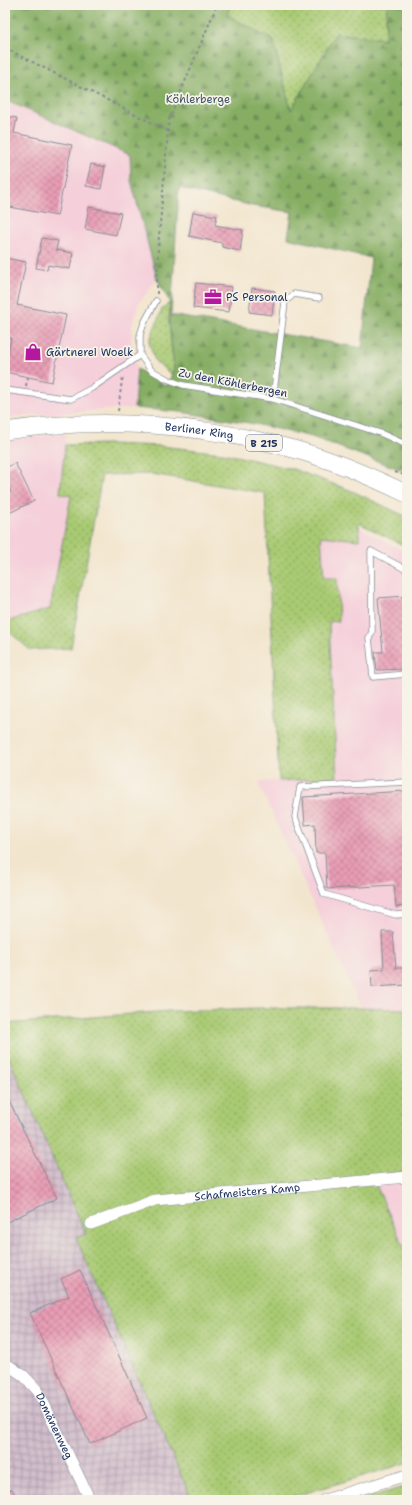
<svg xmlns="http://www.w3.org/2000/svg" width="412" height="1505" font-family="'Shantell Sans',sans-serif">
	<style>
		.built { fill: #f5cfda }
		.industrial { fill: url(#industrial-grid) }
		.grass { fill: url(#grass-dots); stroke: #627c68 }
		.forest { fill: url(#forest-firs); stroke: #506e61; fill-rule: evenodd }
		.building { fill: url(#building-cross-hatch) }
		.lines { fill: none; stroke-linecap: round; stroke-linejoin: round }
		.service-casing { stroke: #868a96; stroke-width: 7 }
		.minor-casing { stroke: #868a96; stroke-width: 12 }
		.primary-casing { stroke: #868a96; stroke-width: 18 }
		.path { stroke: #868a96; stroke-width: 2; stroke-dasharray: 3 3; stroke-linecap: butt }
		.service { stroke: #fff; stroke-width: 5.5 }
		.minor { stroke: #fff; stroke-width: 11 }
		.primary { stroke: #fff; stroke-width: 17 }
		.labels { text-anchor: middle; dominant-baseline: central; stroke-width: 3.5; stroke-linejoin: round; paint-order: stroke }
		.shield { fill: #f7f3e8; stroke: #5d6a87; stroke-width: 1 }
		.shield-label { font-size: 10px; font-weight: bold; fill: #1b2f5e }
		.park-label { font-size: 11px; fill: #3e5663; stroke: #f7f3e8 }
		.poi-label { font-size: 11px; fill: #1b2f5e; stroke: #f7f3e8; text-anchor: start }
		.street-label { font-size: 11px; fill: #1b2f5e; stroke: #f7f3e8 }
	</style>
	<defs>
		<pattern id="industrial-grid" width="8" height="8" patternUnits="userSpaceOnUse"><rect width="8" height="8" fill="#d1bdcb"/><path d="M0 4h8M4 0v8" fill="none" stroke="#a99aa8"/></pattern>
		<pattern id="grass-dots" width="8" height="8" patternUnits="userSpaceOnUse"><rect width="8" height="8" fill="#a9ca72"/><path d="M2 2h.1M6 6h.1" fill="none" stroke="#89a461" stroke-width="1.8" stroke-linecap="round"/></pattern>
		<pattern id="forest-firs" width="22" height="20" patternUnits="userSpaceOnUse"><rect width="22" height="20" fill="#86ae64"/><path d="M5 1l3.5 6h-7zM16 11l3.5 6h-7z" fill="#6d8e56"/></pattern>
		<pattern id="building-cross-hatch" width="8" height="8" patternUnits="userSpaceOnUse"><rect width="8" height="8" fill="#e99eb5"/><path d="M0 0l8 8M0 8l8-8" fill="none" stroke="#bc8196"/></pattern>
	</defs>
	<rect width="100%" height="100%" fill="#f7f3e8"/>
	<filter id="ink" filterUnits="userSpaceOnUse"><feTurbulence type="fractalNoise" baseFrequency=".025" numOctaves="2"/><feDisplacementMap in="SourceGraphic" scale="8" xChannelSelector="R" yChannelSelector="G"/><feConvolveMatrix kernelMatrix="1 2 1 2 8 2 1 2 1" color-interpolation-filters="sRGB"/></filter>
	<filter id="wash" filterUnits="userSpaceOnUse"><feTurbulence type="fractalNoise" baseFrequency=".012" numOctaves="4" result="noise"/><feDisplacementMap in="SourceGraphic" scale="16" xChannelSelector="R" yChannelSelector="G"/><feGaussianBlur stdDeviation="0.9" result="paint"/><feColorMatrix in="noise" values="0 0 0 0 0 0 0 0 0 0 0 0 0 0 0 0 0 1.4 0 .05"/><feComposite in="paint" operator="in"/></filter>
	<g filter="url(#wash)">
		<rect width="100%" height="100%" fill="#f2e5cd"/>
		<!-- built -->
		<path class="built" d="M5,100L130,155L131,180L157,279L139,303L132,325L131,350L137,369L134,408L5,417Z
			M66,434L60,493L71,496L50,609L5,622V440Z
			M359,527L407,553V1009L361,1008L258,782L337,778L329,621H338L336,578H324L320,536L359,540Z
			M407,1172V1254L372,1176Z"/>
		<!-- industrial -->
		<path class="industrial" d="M5,1049L81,1221L86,1234L76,1239L192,1500H5Z"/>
		<!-- grass -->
		<path class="grass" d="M230,5H387L385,39L336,33L291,111L273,41L226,15Z
			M170,302L169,322L174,369L171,374L155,361L149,342L162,309Z
			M110,444L160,446L223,453L293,469L352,491L407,517V547L359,523V540L321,536L324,578H337L339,621L329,622L337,778L279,781L265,493L152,474L102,475L71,648L30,650L5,628V622L50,609L71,496L60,493L65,445Z
			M260,1008H361L407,1009V1172L372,1176L407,1254V1463L282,1500H192L76,1238L86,1234L5,1049V1024L169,1011Z
			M407,1486V1500H360Z"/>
		<!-- forest -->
		<path class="forest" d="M5,5H230L227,15L273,40L291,110L336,33L385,39L387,5H407V472L312,437L255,424L181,412L134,408L137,369L167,386L174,369L169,322L170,302L157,279L131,180L130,155L5,100ZM179,188L253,206L292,212L288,238L371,258L362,348L171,315Z"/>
		<g id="blocks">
			<!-- building -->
			<path class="building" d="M5,116L17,118L14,133L72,145L57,216L5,206V177L7,169L5,168Z
				M91,164L105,167L101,189L86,186Z
				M89,207L121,213L116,235L85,229Z
				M193,212L217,216L215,225L243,230L240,251L222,247V243L189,236Z
				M42,238L58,241L56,250L73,253L70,269L48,265L47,270L36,268Z
				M5,258L26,262L17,305L66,315L52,382L5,372L11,338L5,337Z
				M196,283L232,287L229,312L193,308Z
				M252,288L275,291L272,315L249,312Z
				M15,463L34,501L5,515V495L11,492L5,478V468Z
				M407,596V669L377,670L375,652H383L378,598Z
				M407,791V906L396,907L394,885L327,889L325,853H316L315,824L305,825L303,797Z
				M382,932H393L396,968H407V985L372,987L371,970L384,969Z
				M5,1093L57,1198L5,1223Z
				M80,1270L147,1418L90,1444L30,1313L69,1296L61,1279Z
				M12,1489L18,1500H5V1492Z"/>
		</g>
	</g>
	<g filter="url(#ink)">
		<use href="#blocks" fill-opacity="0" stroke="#868a96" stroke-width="1"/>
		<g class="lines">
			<!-- service casing -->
			<g class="service-casing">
				<path id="service" d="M156,301L144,323L140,335V355L151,370L167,379L183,385L273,399L380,433L407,445
					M5,390L71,399L92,388L140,355
					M273,399L285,302L294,294L319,298
					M407,570L371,551L372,632L369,638L373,677L407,674
					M407,782L300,787L295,817L324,894L396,915L407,914"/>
			</g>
			<!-- minor casing -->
			<g class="minor-casing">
				<g id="minor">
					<path id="s1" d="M91,1224L155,1200L407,1177"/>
					<path id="s2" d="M5,1363L24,1376L38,1391L90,1500"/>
					<path d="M324,1500L407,1475"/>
				</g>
			</g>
			<!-- primary casing -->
			<g class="primary-casing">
				<g id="primary">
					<path id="s3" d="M5,431C101,416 203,424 297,450C335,461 372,477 407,494"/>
				</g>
			</g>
			<!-- path -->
			<path class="path" d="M5,48L168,131
				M157,294L158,248L169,120L217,5
				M26,386L28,377
				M118,411L122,380L124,377
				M395,472L407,476"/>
			<!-- service -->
			<use href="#service" class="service"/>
			<!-- minor -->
			<use href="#minor" class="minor"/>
			<!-- primary -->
			<use href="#primary" class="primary"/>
		</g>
	</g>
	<!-- icons -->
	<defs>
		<g id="office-bare" transform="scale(1.38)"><path d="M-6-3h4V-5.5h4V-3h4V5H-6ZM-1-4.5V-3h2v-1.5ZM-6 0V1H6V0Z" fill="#b5179e" stroke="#f7f3e8" stroke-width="2.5" paint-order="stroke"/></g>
		<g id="shop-bare" transform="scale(1.38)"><path d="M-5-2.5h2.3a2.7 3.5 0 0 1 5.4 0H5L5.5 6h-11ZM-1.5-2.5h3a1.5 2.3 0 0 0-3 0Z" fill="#b5179e" stroke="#f7f3e8" stroke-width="2.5" paint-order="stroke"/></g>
	</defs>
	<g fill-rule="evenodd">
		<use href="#office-bare" x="213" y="297"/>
		<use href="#shop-bare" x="33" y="352"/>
	</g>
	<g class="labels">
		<!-- shield labels -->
		<rect class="shield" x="246" y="435" width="36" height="16" rx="3"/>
		<g class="shield-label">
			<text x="264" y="443">B 215</text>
		</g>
		<!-- park labels -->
		<g class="park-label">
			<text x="198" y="99">Köhlerberge</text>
		</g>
		<!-- poi labels -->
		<g class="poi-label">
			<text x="226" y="297">PS Personal</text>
			<text x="46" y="352">Gärtnerei Woelk</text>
		</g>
		<!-- street labels -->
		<g class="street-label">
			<text transform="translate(233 383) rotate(11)">Zu den Köhlerbergen</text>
			<text stroke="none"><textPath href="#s3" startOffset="195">Berliner Ring</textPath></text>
			<text stroke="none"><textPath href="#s1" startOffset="161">Schafmeisters Kamp</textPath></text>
			<text stroke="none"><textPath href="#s2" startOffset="82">Domänenweg</textPath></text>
		</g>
	</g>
	<!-- margin -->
	<rect width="412" height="1505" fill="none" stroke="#f7f3e8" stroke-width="20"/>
</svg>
